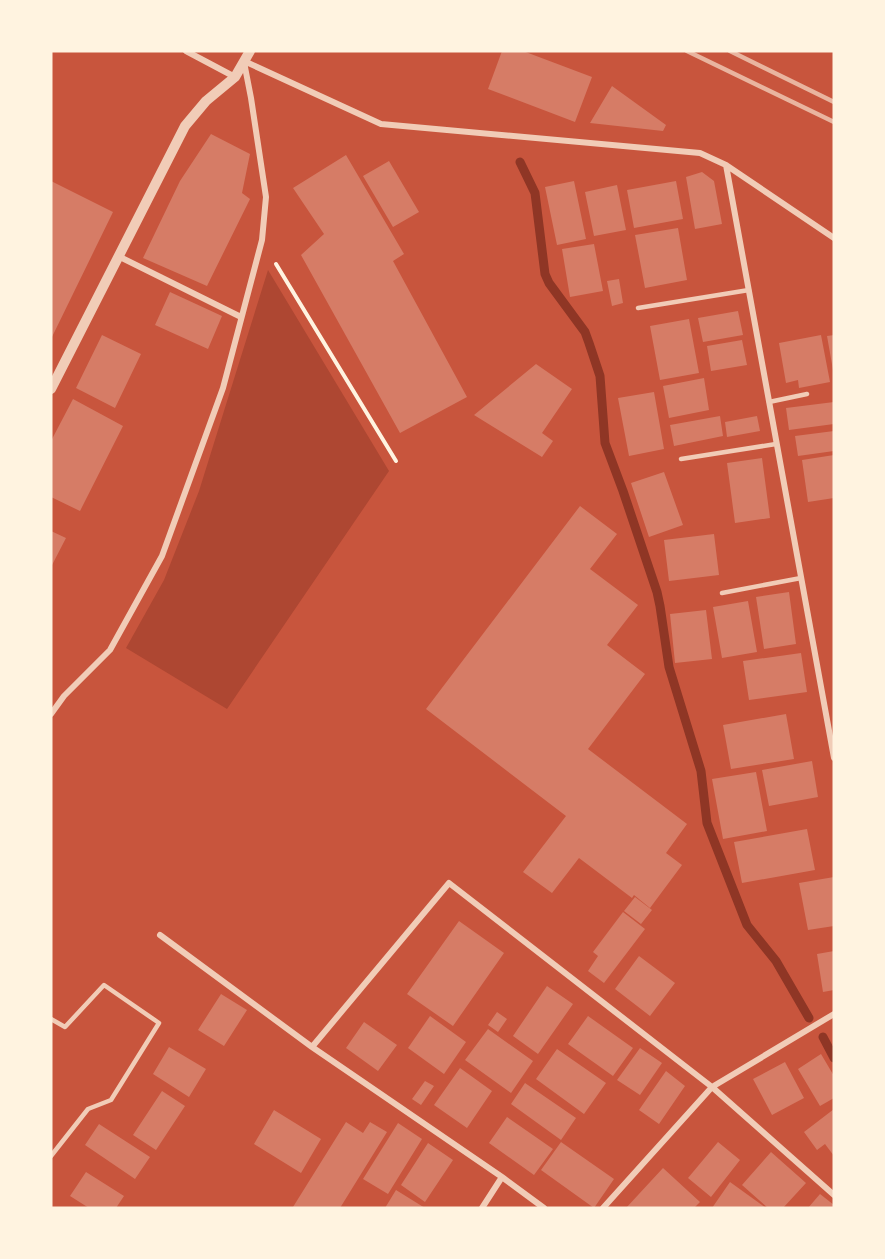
<svg xmlns="http://www.w3.org/2000/svg" width="885" height="1259" font-family="Inter,sans-serif">
	<style>
		.green { fill: #ae4732 }
		.lines { fill: none; stroke-linecap: round; stroke-linejoin: round }
		.stream { stroke: #8f3625; stroke-width: 9 }
		.building { fill: #d67c66 }
		.path { stroke: #fff3e0; stroke-width: 4 }
		.service { stroke: #f1ccb7; stroke-width: 4.5 }
		.minor { stroke: #f1ccb7; stroke-width: 6 }
		.tertiary { stroke: #f1ccb7; stroke-width: 10 }
		.rail { stroke: #e9b49f; stroke-width: 4.5 }
	</style>
	<rect width="100%" height="100%" fill="#c8553d"/>
	<!-- green -->
	<path class="green" d="M268,270L389,471L227,709L126,648L164,580L199,491Z"/>
	<g class="lines">
		<!-- stream -->
		<path class="stream" d="M520,162L535,193L545,274L549,283L585,332L589,343L600,376L605,443L623,491L657,592L660,606L669,667L701,771L707,823L747,925L776,961L809,1018
			M823,1037L834,1058"/>
	</g>
	<!-- building -->
	<path class="building" d="M502,51H523L592,77L575,122L488,89Z
		M612,86L666,125L663,131L590,123Z
		M211,134L250,154L242,193L250,199L207,286L143,258L180,181Z
		M346,155L404,254L393,261L467,397L400,433L301,255L324,234L293,188Z
		M389,161L419,212L393,227L363,176Z
		M702,172L714,181L722,224L695,229L686,177Z
		M51,181L113,212L51,339Z
		M574,181L586,239L557,245L545,187Z
		M676,181L683,219L634,228L627,190Z
		M617,185L626,230L594,236L585,192Z
		M678,228L687,280L645,288L635,235Z
		M594,244L603,291L570,297L562,249Z
		M619,279L623,303L612,306L607,281Z
		M170,292L222,316L208,349L155,325Z
		M738,311L743,335L703,342L698,318Z
		M689,319L699,373L660,380L650,326Z
		M102,335L141,354L115,408L76,388Z
		M821,335L830,382L799,388L798,380L786,383L779,343Z
		M834,335V369L833,370L827,336Z
		M742,340L747,365L711,371L707,346Z
		M536,364L572,389L542,433L553,441L542,457L474,415Z
		M704,378L709,410L669,418L663,386Z
		M654,392L664,449L629,456L618,398Z
		M73,399L123,426L80,511L51,497V441Z
		M834,402V424L789,430L786,408Z
		M720,416L723,436L674,446L670,425Z
		M757,416L760,431L727,437L725,422Z
		M834,431V451L798,456L795,436Z
		M834,455V498L808,502L802,460Z
		M762,458L770,518L735,523L727,463Z
		M664,472L683,525L649,537L631,483Z
		M580,506L617,534L590,569L638,605L607,645L645,674L588,749L687,824L666,853L682,865L650,908L634,895L632,898L579,858L552,893L523,872L566,816L426,709Z
		M51,531L66,538L51,567Z
		M714,534L719,575L669,581L664,540Z
		M789,592L796,644L764,649L756,597Z
		M748,601L757,652L722,658L713,607Z
		M706,610L712,659L675,663L670,614Z
		M801,653L807,692L749,700L743,661Z
		M786,714L794,759L731,769L723,725Z
		M812,761L818,797L769,806L762,770Z
		M756,772L767,831L723,839L712,779Z
		M807,829L815,870L742,883L734,842Z
		M834,877V926L808,930L799,883Z
		M635,897L652,910L641,924L624,911Z
		M623,912L645,929L604,983L588,971L598,956L593,952Z
		M459,921L504,953L453,1026L407,994Z
		M834,951V990L823,992L817,954Z
		M639,956L675,983L650,1016L615,989Z
		M547,986L573,1004L538,1054L513,1036Z
		M221,994L247,1010L224,1046L198,1030Z
		M497,1012L507,1019L498,1032L488,1025Z
		M430,1016L466,1042L444,1074L408,1048Z
		M588,1016L633,1048L613,1076L568,1044Z
		M364,1022L397,1045L378,1071L346,1048Z
		M488,1029L533,1061L511,1093L465,1060Z
		M169,1047L206,1069L189,1097L153,1074Z
		M640,1048L662,1063L640,1095L617,1080Z
		M557,1049L606,1083L584,1114L536,1079Z
		M821,1054L834,1076V1098L820,1106L798,1069Z
		M785,1062L804,1098L772,1115L753,1079Z
		M460,1068L492,1091L467,1128L434,1105Z
		M666,1071L685,1086L659,1124L639,1110Z
		M425,1081L434,1086L421,1105L412,1099Z
		M525,1083L576,1118L561,1140L511,1104Z
		M162,1091L185,1106L156,1150L133,1135Z
		M834,1109V1156L825,1144L817,1150L804,1132Z
		M274,1110L321,1139L301,1173L254,1144Z
		M507,1117L553,1149L534,1175L489,1143Z
		M346,1122L363,1133L370,1122L387,1132L340,1208H295L293,1207Z
		M398,1123L422,1139L388,1194L363,1179Z
		M99,1124L150,1157L135,1179L85,1145Z
		M561,1142L614,1179L594,1208L541,1170Z
		M718,1142L740,1160L711,1197L688,1178Z
		M428,1143L453,1160L425,1202L401,1185Z
		M771,1152L806,1183L783,1208H768L742,1185Z
		M663,1168L700,1202L694,1208H626Z
		M86,1172L124,1196L116,1208H89L70,1196Z
		M730,1182L766,1208H712Z
		M396,1190L425,1208H385Z
		M820,1194L834,1205V1208H808Z"/>
	<g class="lines">
		<!-- path -->
		<path class="path" d="M276,264L396,461"/>
		<!-- service -->
		<path class="service" d="M638,308L749,290
			M769,402L807,394
			M681,459L776,444
			M722,593L801,578
			M51,1019L65,1027L104,985L159,1023L111,1100L88,1109L51,1156"/>
		<!-- minor -->
		<path class="minor" d="M186,51L235,77
			M244,61L381,124L700,153L726,165L834,238
			M726,165L834,758
			M118,256L241,317
			M51,714L64,696L110,650L162,556L223,388L262,240L266,197L251,98L244,62
			M160,935L312,1047L502,1177L544,1208
			M312,1047L449,883L712,1087L834,1195
			M482,1208L502,1177
			M603,1208L712,1087L834,1014"/>
		<!-- tertiary -->
		<path class="tertiary" d="M51,389L185,126L206,101L235,77L250,51"/>
		<!-- rail -->
		<path class="rail" d="M687,51L834,122
			M730,51L834,102"/>
	</g>
	<!-- border -->
	<rect width="885" height="1259" fill="none" stroke="#fff3e0" stroke-width="105"/>
</svg>
